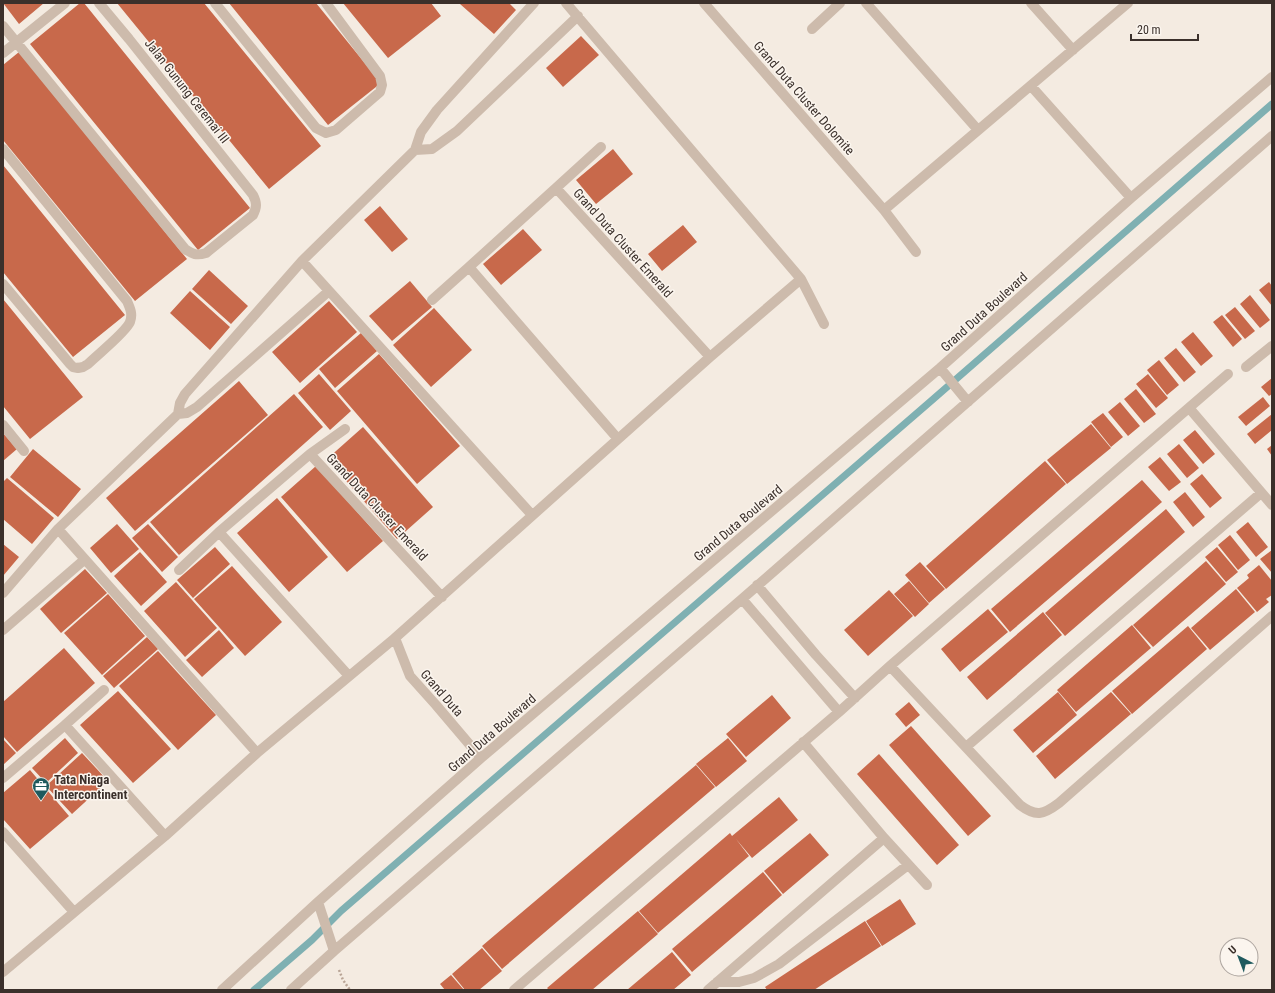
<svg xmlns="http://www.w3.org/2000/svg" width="1275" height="993" font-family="'Roboto Condensed',sans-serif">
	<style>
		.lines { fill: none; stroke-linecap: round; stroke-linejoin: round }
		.stream { stroke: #7fb0b2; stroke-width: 7 }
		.building { fill: #c8694b }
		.path { stroke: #b9a596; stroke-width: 2.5; stroke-dasharray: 2 2; stroke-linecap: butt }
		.minor { stroke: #cdbbac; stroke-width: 10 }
		.labels { text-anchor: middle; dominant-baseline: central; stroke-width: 3; stroke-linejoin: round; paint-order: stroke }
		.street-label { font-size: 13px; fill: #3b302b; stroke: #fbf5ee }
		.poi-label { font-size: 13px; font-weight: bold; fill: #3b302b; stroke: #fbf5ee; text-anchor: start }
	</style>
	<rect width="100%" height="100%" fill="#f4ebe1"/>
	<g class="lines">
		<!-- stream -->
		<path class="stream" d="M254,990L312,940L341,911L931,401L1272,104"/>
	</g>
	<!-- building -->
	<path class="building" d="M3,3H44L19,24Z
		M80,3H84L250,208L198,250L30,44Z
		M117,3H204L321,146L269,189Z
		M229,3H316L381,83L328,125Z
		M343,3H431L441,16L388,58Z
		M461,3H509L516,10L494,34L460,4Z
		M581,36L599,55L563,87L546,68Z
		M19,52L187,259L135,301L3,140V65Z
		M613,149L633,174L596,204L576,180Z
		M3,165L125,315L73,357L3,272Z
		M380,206L408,239L392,252L364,220Z
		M683,225L697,242L662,271L648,254Z
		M523,229L542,250L501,285L483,264Z
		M209,270L248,306L231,324L192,289Z
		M410,281L432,307L392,341L369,316Z
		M1269,282L1272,286V306L1259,290Z
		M190,291L230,327L210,350L170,313Z
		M1250,295L1270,320L1260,328L1240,304Z
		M3,299L83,397L30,439L3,406Z
		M329,301L357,332L300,383L272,352Z
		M1235,307L1255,331L1245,339L1225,315Z
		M434,308L472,350L431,387L393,345Z
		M1222,315L1242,339L1233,347L1213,322Z
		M1193,332L1213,356L1201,366L1181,342Z
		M361,333L377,351L335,388L319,369Z
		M1176,348L1196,372L1184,382L1164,358Z
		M379,354L460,446L417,484L337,391Z
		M1159,360L1179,385L1167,395L1147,370Z
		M319,374L351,411L330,430L298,393Z
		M1148,374L1168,398L1156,408L1136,384Z
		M1272,378V394L1269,396L1261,387Z
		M239,381L268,415L135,531L106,498Z
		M1136,389L1156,414L1144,423L1124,399Z
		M294,394L323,427L179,555L150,522Z
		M1263,397L1270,406L1246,426L1238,417Z
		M1120,402L1140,426L1128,436L1108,412Z
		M1103,413L1123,437L1111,447L1091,422Z
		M1272,414V430L1255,444L1247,434Z
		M1091,424L1111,448L1067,484L1047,460Z
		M363,427L433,507L397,539L327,459Z
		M1195,430L1215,454L1203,464L1183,440Z
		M3,433L17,449L3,461Z
		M1179,444L1199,468L1187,478L1167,454Z
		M1272,445V456L1267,449Z
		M33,449L81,489L58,517L10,477Z
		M1160,457L1181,482L1169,491L1148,467Z
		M1045,461L1066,484L946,589L926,566Z
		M316,466L383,541L347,572L281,497Z
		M1202,474L1222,498L1210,508L1190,484Z
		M7,478L54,518L32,544L3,519V482Z
		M1142,480L1162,502L1010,632L991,609Z
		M1185,492L1205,517L1193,527L1173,502Z
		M277,498L328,557L289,592L237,533Z
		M1166,509L1185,532L1065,636L1045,613Z
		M1248,522L1268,547L1256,557L1236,532Z
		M117,524L139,549L111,573L90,548Z
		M148,524L178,557L162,572L132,538Z
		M1230,535L1250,560L1238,570L1218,545Z
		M3,544L19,557L3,576Z
		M215,547L230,564L193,598L177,580Z
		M1217,547L1238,572L1226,582L1205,557Z
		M1272,550V573L1260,559Z
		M140,552L167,582L141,606L114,576Z
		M1206,561L1226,584L1153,647L1133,625Z
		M920,562L945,589L929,603L905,575Z
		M1259,565L1272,581V595L1266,599L1269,602L1257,612L1237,588L1249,578L1247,575Z
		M232,566L282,622L245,656L194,599Z
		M85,569L107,593L61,633L40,609Z
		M909,581L929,604L915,617L894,594Z
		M176,582L217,628L185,657L144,611Z
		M1236,589L1255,612L1210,650L1191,628Z
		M889,590L913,616L868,656L844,630Z
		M108,594L145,636L102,675L64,633Z
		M988,609L1008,632L960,672L941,649Z
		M1043,612L1062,635L987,700L967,677Z
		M1132,625L1151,648L1076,712L1057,690Z
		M1188,626L1207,649L1132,714L1112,691Z
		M219,630L234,648L202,677L186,660Z
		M147,637L158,649L114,688L103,676Z
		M64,648L95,683L17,752L3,736V702Z
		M158,651L216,715L178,750L119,686Z
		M118,691L171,749L133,783L80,725Z
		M1058,692L1077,715L1033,753L1013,730Z
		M1111,692L1131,714L1055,779L1036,756Z
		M772,695L791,718L746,757L726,734Z
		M909,702L920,715L906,727L895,714Z
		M911,726L991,816L968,836L889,745Z
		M65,738L78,753L46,783L32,768Z
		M728,738L747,761L716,787L696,764Z
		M3,739L16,753L3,765Z
		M82,753L108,781L72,814L46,786Z
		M879,754L959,845L937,865L857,774Z
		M696,765L715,787L593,891L582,879L593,891L502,969L482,946Z
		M30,770L69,816L30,849L3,819V793Z
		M779,797L798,820L752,858L736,839L749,856L658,933L639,911L730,833L732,836Z
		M810,833L829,855L783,894L764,871Z
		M763,872L782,895L692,972L672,949Z
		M900,899L916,924L882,946L866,921Z
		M638,911L658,934L592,990H549L547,988Z
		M865,921L881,946L814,990H767L765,987Z
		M482,948L502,971L479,990H465L452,974Z
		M672,952L691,975L673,990H627Z
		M451,975L464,990H445L440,984Z"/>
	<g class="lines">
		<!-- path -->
		<path class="path" d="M339,970L343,980L350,990"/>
		<!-- minor -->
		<path class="minor" d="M215,3L316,128L326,133L336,130L380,92L382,85L380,76L326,3
			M704,3L884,210L916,252
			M866,3L978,130
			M1031,3L1073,50
			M3,26L185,249C193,254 196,256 206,253L253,215C257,207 257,203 253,195L129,39L99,3
			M812,29L840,3
			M3,53L65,3
			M1031,86L1131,198
			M3,149L127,301C130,308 133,314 130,322C126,332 97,355 88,364L83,367L78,368L73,367L70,364L3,284
			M415,150L432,149L457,131L578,16
			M556,188L601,147
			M884,210L1128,3
			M302,261L532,515
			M801,279L824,324
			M432,300L469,267
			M1246,367L1272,346
			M940,368L968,402
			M1190,409L1272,505
			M178,414L187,413L197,407L329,291
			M3,425L24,451
			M618,439L469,267L556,188L710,357
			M310,454L345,429
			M58,529L257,753
			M179,570L219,532
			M757,585L816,655L855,698
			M3,593L58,529L178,414L180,403L185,394L302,261L415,150L421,132L437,110L534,3
			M742,599L839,712
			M3,630L84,560
			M395,638L410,676L436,705L481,758
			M890,666L1020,805C1036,817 1043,815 1059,803L1272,616
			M349,676L219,532L310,454L442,597
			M65,725L104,690
			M803,742L884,838L927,885
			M966,747L1261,493
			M3,778L65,725L165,836
			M3,832L74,912
			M318,902L334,951
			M3,972L165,836L257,753L395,638L710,357L801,279L566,3
			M717,982H739L754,978L779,964L908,865
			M222,990L318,902L481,758L940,368L1131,198L1272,77
			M291,990L334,951L742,599L1272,136
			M514,990L839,712L890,666L1228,374
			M708,990L884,838"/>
	</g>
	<!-- icons -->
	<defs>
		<g id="office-pin" transform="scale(0.9)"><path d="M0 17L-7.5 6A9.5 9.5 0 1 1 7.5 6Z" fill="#1f5a5e" stroke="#fbf5ee"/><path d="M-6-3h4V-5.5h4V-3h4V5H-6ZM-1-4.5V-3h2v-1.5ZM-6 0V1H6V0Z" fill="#fff"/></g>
	</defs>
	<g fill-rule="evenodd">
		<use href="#office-pin" x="41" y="786"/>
	</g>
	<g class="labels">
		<!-- street labels -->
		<g class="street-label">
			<text transform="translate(187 91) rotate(52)">Jalan Gunung Ceremai III</text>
			<text transform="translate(804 98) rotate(49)">Grand Duta Cluster Dolomite</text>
			<text transform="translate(623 243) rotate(48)">Grand Duta Cluster Emerald</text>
			<text transform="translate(984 312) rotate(-42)">Grand Duta Boulevard</text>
			<text transform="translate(377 507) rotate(47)">Grand Duta Cluster Emerald</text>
			<text transform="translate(738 523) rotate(-40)">Grand Duta Boulevard</text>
			<text transform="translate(442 693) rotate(49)">Grand Duta</text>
			<text transform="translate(492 733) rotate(-41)">Grand Duta Boulevard</text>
		</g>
		<!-- poi labels -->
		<g class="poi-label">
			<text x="54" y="779">Tata Niaga<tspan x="54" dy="15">Intercontinent</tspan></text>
		</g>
	</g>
	<!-- border -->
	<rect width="1275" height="993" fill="none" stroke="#3b302b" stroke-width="8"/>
	<!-- north arrow -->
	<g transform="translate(1239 957) rotate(318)"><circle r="19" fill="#fbf5ee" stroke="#aea6a0"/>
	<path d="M0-3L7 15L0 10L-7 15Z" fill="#1f5a5e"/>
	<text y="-6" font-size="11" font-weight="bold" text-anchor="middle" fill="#3b302b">U</text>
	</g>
	<!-- scale -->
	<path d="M1131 34v6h67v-6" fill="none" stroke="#3b302b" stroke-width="2"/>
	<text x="1137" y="34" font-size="12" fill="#3b302b" stroke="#fbf5ee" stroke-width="3" paint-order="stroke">20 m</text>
</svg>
